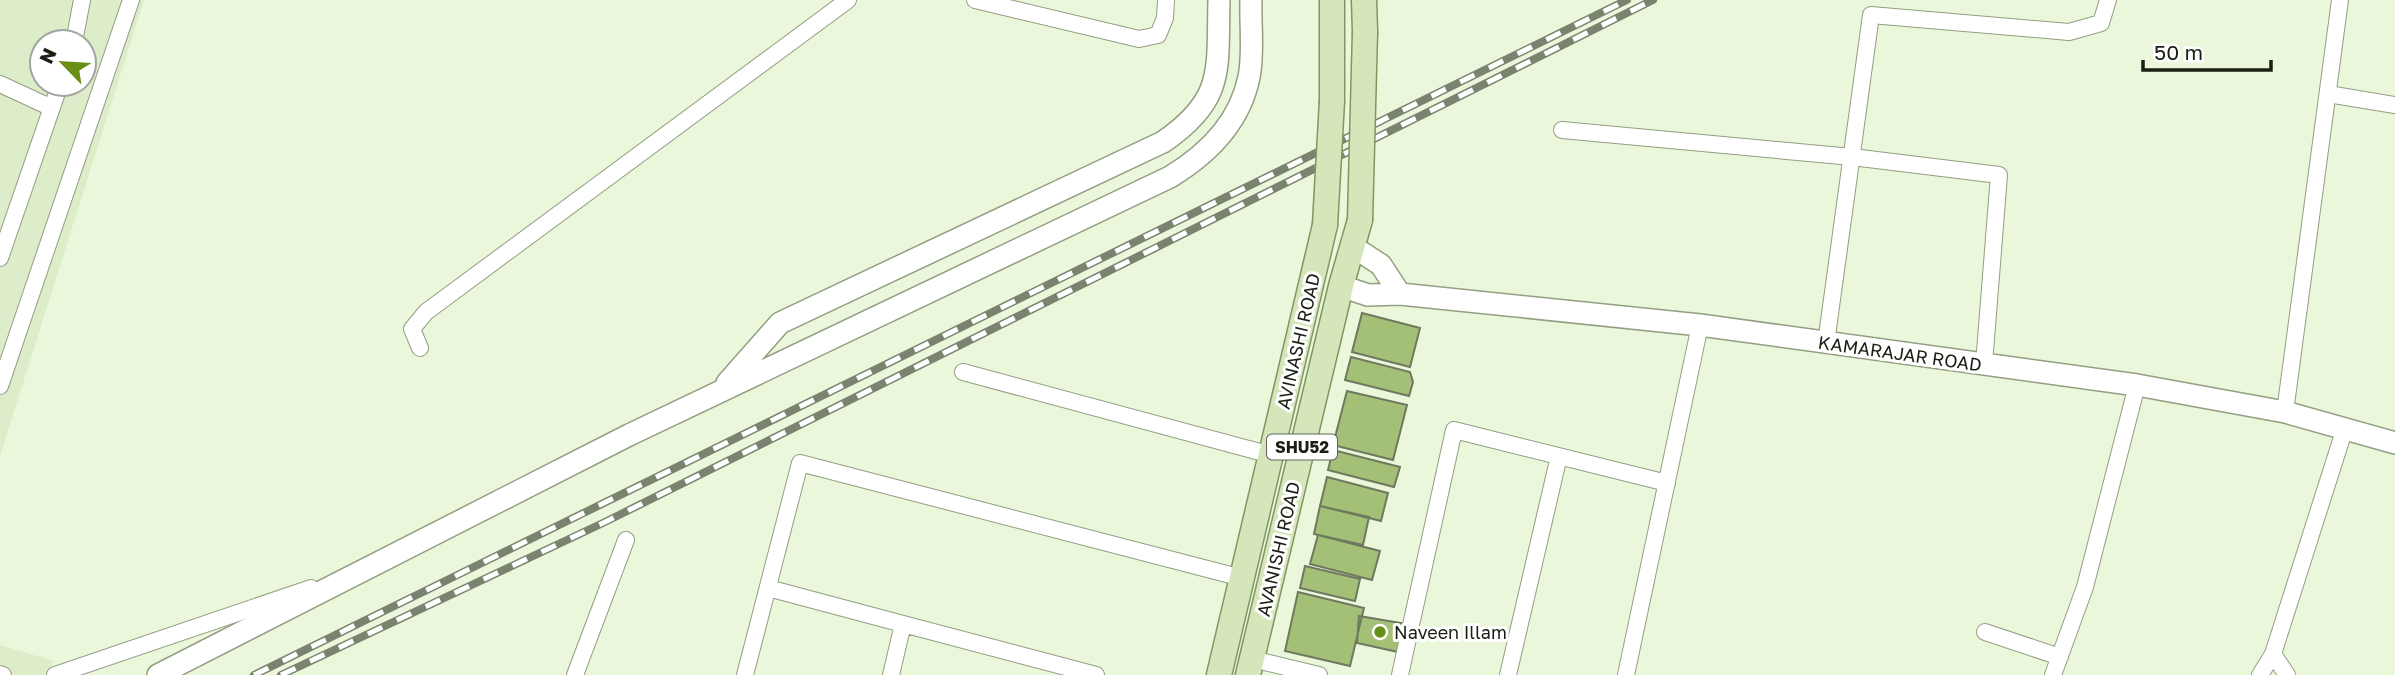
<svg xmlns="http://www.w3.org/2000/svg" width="2395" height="675" font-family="'Golos Text',sans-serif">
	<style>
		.built { fill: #ddedc9; fill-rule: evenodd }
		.building { fill: #a3c076; stroke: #6e7960; stroke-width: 2 }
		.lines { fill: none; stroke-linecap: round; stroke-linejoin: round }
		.street-casing { stroke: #939e83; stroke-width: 18 }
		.secondary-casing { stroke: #939e83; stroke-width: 24 }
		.primary-casing { stroke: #819663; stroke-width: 27 }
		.street { stroke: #fff; stroke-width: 16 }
		.secondary { stroke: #fff; stroke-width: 21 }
		.primary { stroke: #d5e6bb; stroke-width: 24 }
		.rail-casing { stroke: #7a8370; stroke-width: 8 }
		.rail { stroke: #fff; stroke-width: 5; stroke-dasharray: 16; stroke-linecap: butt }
		.primary-bridge-casing { stroke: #819663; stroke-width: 27; stroke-linecap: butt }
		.primary-bridge { stroke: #d5e6bb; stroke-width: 24 }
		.poi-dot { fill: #698e17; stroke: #fff; stroke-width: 2.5 }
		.labels { text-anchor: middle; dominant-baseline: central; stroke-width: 6; stroke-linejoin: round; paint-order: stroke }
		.shield { fill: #fff; stroke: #5f625a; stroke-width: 2 }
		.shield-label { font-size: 16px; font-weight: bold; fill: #1a1e14 }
		.street-label { font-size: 18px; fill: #1a1e14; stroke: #fff }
		.poi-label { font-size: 18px; fill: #1a1e14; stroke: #fff; text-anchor: start }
	</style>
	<rect width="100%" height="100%" fill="#eaf7da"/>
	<!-- built -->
	<path class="built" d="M0,0H144L0,456ZM42,42H84V84H42Z
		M0,645L54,661L46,675H0Z"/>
	<!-- building -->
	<path class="building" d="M1362,313L1420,328L1410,367L1352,352Z
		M1351,357L1410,372L1413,382L1409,396L1345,380Z
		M1347,391L1407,405L1393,460L1333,445Z
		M1333,450L1400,467L1394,487L1328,470Z
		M1327,477L1388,493L1381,521L1320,506Z
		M1320,506L1369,517L1363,545L1314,534Z
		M1318,535L1380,551L1372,580L1310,564Z
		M1305,566L1360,579L1355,601L1300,588Z
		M1298,592L1364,608L1350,666L1285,651Z
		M1359,616L1407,624L1398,652L1357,643Z"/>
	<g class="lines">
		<!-- street casing -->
		<g class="street-casing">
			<path id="street" d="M975,0L1139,39L1158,35L1165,18L1166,0
				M74,42L82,0
				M0,84L52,108
				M2328,94L2395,105
				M1562,130L1852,157L1999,175L1984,364
				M0,258L60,84
				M1826,343L1871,15L2069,32L2101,23L2108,0
				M420,348L412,329L426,312L848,0
				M963,372L1271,455
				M0,386L131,0
				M2285,412L2340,0
				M768,588L903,624
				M1985,632L2060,657
				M1252,659L1319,675
				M0,674L3,675
				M55,675L311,588
				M575,675L626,540
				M745,675L800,463L1242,578
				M891,675L903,624L1096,675
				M1400,675L1454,430L1667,483
				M1508,675L1559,456
				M1626,675L1700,325
				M2053,675L2085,587L2137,385
				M2260,675L2273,654
				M2287,675L2273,654L2344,431"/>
		</g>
		<!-- secondary casing -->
		<g class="secondary-casing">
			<path id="secondary" d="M1352,246L1381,265L1400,294
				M1341,286L1368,295L1400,294L1700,325L2137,385L2285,412L2395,443
				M727,383L780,323L1163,142C1226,99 1217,69 1219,0
				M158,675L629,435L1170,177C1208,154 1240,122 1249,77C1254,53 1250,25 1251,0"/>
		</g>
		<!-- primary casing -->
		<g class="primary-casing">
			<path id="primary" d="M1364,0L1365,32
				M1332,101V0
				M1219,675L1325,225
				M1248,675L1341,286L1360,220"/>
		</g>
		<!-- street -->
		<use href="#street" class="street"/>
		<!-- secondary -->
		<use href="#secondary" class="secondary"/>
		<!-- primary -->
		<use href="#primary" class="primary"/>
		<!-- rail casing -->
		<g class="rail-casing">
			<path id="rail" d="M254,675L1627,0
				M281,675L605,522L1653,0"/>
		</g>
		<!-- rail -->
		<use href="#rail" class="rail"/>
		<!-- primary-bridge casing -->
		<g class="primary-bridge-casing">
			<path id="primary-bridge" d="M1360,220L1365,32
				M1325,225L1332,101"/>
		</g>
		<!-- primary-bridge -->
		<use href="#primary-bridge" class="primary-bridge"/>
	</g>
	<!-- markers -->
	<circle class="poi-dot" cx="1380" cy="632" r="7"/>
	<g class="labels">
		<!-- shield labels -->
		<rect class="shield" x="1267" y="434.5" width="70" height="25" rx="5"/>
		<g class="shield-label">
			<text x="1302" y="447">SHU52</text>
		</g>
		<!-- street labels -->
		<g class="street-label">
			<text transform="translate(1298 341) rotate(-77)">AVINASHI ROAD</text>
			<text transform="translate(1900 353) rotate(8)">KAMARAJAR ROAD</text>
			<text transform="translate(1278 549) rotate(-77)">AVANISHI ROAD</text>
		</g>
		<!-- poi labels -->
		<g class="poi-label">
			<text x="1394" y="632">Naveen Illam</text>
		</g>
	</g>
	<!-- north arrow -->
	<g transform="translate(63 63) rotate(295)"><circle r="33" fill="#ffffff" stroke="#a3a5a1" stroke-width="2"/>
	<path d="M0-5L12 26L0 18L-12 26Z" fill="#698e17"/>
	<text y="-10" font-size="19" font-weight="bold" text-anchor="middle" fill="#1a1e14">N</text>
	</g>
	<!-- scale -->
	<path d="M2143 60v10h128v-10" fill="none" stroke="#1a1e14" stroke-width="3.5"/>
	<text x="2154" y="60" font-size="21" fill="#1a1e14" stroke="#ffffff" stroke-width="5" paint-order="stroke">50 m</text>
</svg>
